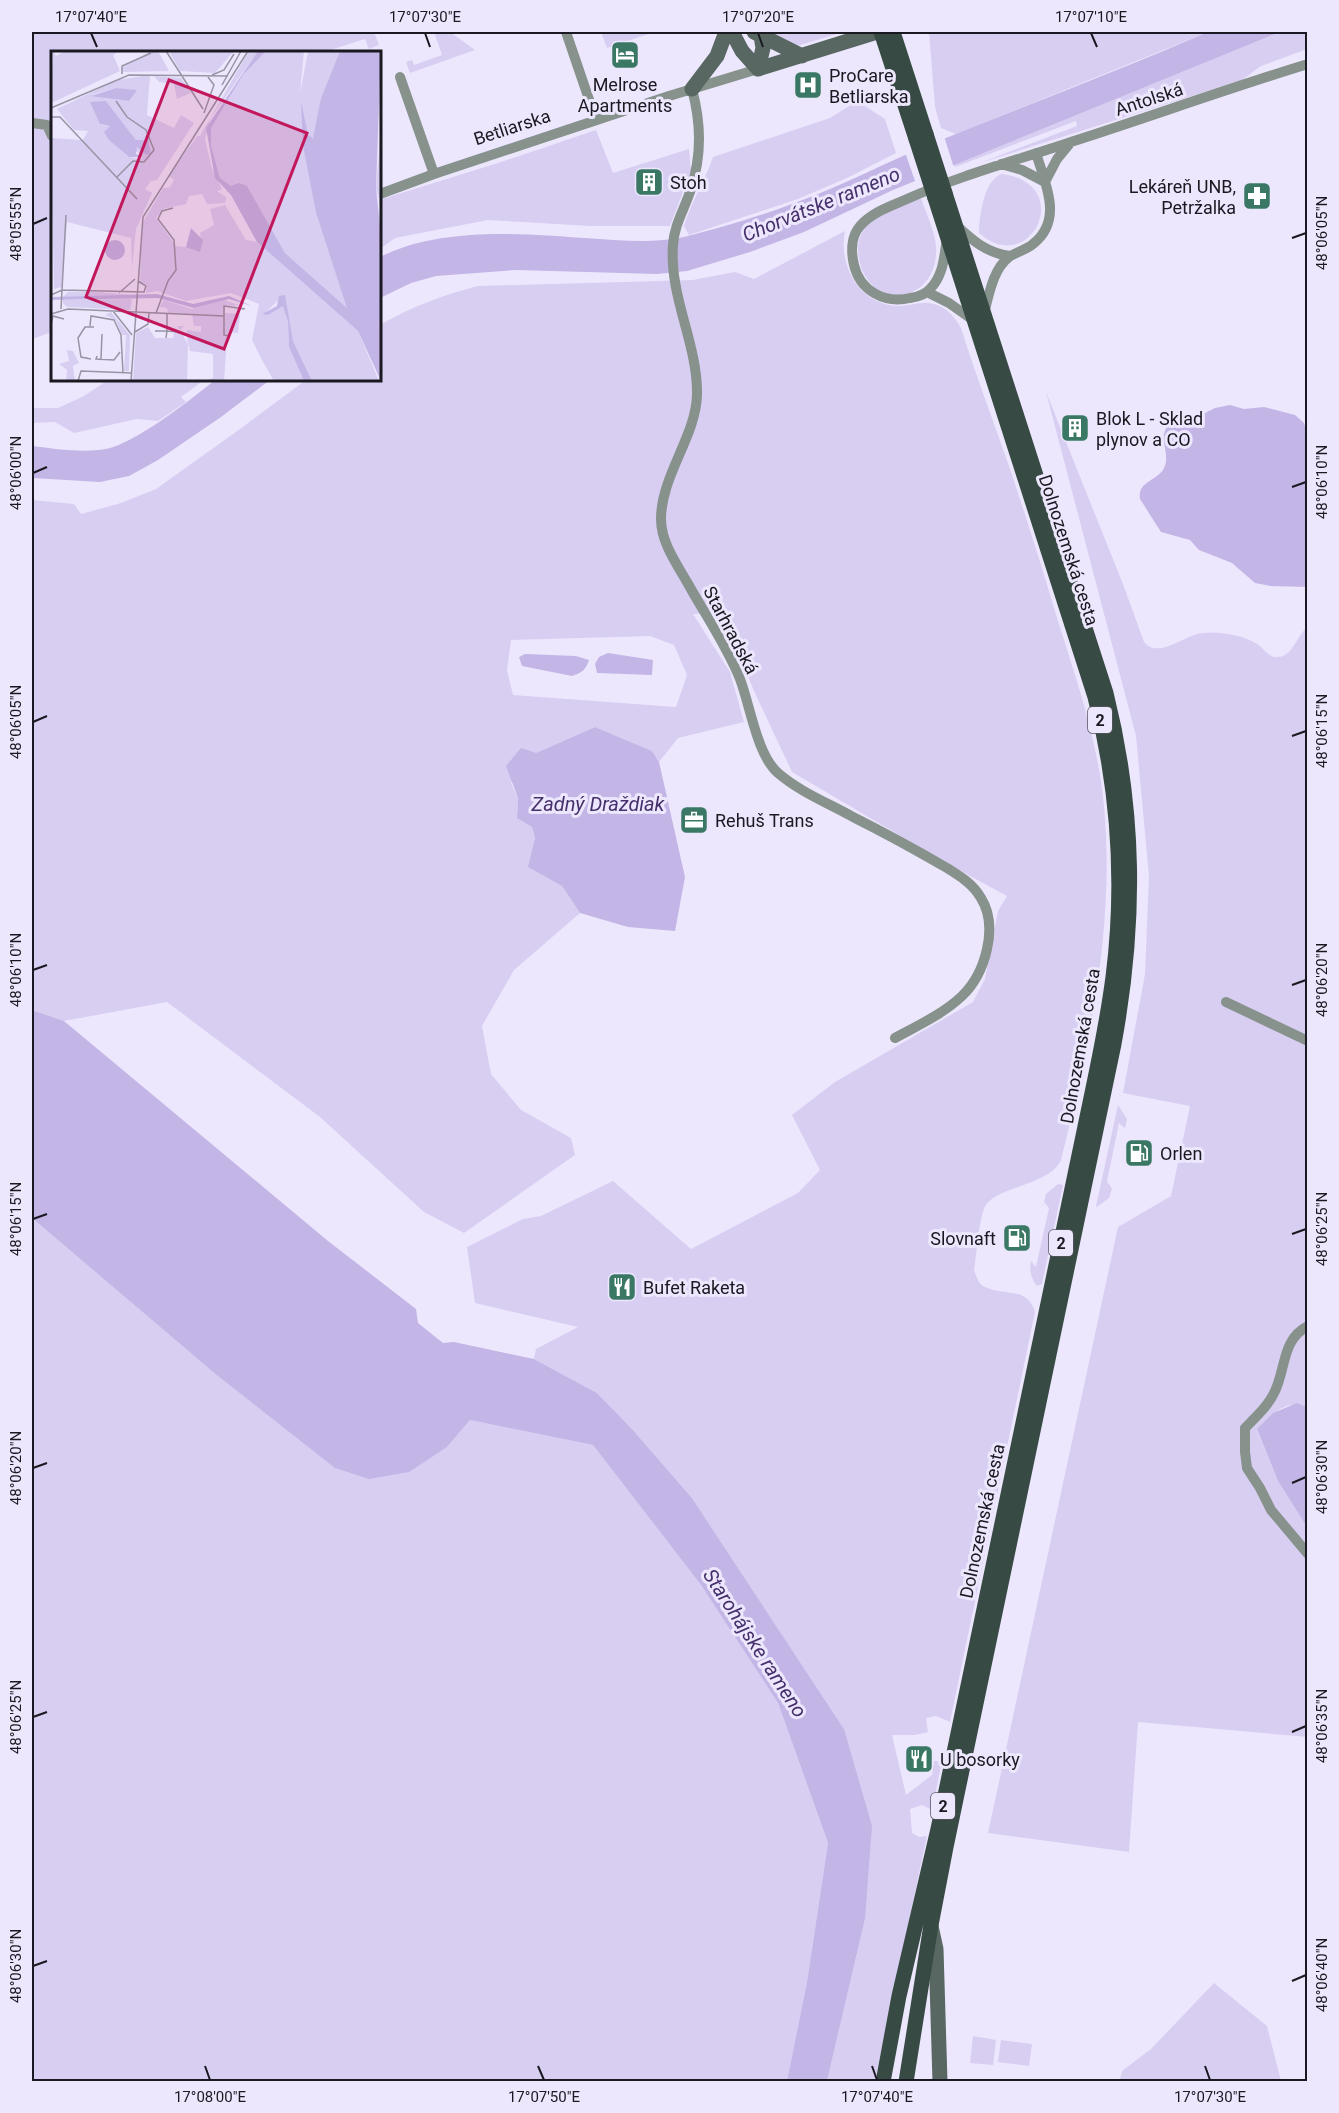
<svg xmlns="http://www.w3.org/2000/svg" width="1339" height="2113" font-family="Roboto,sans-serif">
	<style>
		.green { fill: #d8cef2; fill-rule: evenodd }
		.water { fill: #c3b5e6 }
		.pier { fill: #ede7fd }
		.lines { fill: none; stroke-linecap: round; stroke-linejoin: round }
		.street { stroke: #87928d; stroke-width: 10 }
		.secondary { stroke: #586762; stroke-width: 15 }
		.primary { stroke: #374a43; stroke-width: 15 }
		.primary-bridge { stroke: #374a43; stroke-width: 15 }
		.ticks { fill: none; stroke: #1a1820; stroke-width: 2 }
		.labels { text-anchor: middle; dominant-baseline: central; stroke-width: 6; stroke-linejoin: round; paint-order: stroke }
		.shield { fill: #ede7fd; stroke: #595662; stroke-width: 1.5 }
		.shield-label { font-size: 16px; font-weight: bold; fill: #1a1820 }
		.poi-label { font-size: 18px; fill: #1a1820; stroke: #ede7fd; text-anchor: start }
		.street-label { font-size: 18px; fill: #1a1820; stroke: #ede7fd }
		.water-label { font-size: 20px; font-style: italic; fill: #46306c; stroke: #ede7fd }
		.inset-road { fill: none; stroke: #9994a5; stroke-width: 1.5 }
		.view { fill: #c2185b; fill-opacity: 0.15; stroke: #c2185b; stroke-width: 3 }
		.inset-edge { fill: none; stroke: #1a1820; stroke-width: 3 }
		.neatline { fill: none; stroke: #1a1820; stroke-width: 2 }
		.ticks-label { font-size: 15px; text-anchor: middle; fill: #1a1820 }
	</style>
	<rect width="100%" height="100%" fill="#ede7fd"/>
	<!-- green -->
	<path class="green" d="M32,32H374L379,45L369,49L365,39L324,52H52V332L32,339Z
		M434,32H450L475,50L410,73L406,62L412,60L414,65L442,55Z
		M601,32H654L607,48Z
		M763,32H843L794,47Z
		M929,32H1208L956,134L941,128L935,107Z
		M1280,32H1307V49L1261,66L1242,80L980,163L1077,126L1076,121L955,167L954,165Z
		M857,101L885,119L896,153L847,178L798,199L689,235L684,226C691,202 705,181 713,157L830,118Z
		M596,130L613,173L689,149L691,171L670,226H591L488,220L395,238L380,249V192L382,199L498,163Z
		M1002,174C1077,184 1030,279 979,233C979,217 984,179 1002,174Z
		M921,198C926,213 935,231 936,246C940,304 869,313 859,259C857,249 858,237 865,228C878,212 903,206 921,198Z
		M845,231C838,266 859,303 896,306C909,307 921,300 934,304C946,307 955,317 961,328C976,376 994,422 1010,469C1027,520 1043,570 1058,621C1077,681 1098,742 1104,806C1115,925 1090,1044 1061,1160C1049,1187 992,1186 984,1209C978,1225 977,1253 974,1270C976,1275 978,1283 983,1286C1002,1297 1027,1285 1035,1312L950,1722L936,1716L926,1718L928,1732L915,1735H892L906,1795L932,1775L934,1761H942L932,1810L922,1805L910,1809L912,1833L919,1837L927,1836L875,2081H827L865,1919L844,1729L692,1498L632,1429L597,1393L534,1359L536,1349L578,1327L475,1303L467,1247L523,1219L541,1216L613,1181L691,1249L798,1193L820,1170L792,1115L835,1082L973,1002L985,979L998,911L1007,896L950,865L792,772L754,691L736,647L716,613L693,614L730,672L744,722L678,738L659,762L652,751L595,727L536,753L511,783L518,798L517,817L532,827L535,838L529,867L562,886L580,913L514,970L482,1026L491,1074L521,1110L571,1138L575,1155L464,1233L424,1212L320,1117L167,1002L64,1021L32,1010V500L74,504L81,514L121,503L156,489L240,429L306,380H380V325C411,307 443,295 478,286L693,280L735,272L754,279ZM650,636L674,645L687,675L676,707L513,695L507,670L511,640Z
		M108,380H204L181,397L186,402L158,421L137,419L74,433L55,422L32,423V408H58L84,396Z
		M1046,392L1123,584L1144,642C1159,660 1185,634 1203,633C1219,631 1243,635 1257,644C1263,647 1267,656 1275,657C1293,659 1296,635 1307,628V1407C1286,1399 1271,1414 1257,1430L1278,1481L1307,1527L1308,1737L1138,1722L1129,1852L988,1833L1118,1227L1171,1196L1190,1106L1123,1093L1145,974L1149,876L1136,736Z
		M1118,1105L1127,1119L1125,1128L1119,1123L1107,1181L1112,1189L1109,1198L1097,1207L1096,1206Z
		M1058,1184L1063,1185L1042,1284L1037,1286C1031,1278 1029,1271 1031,1261L1036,1267L1049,1208L1044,1202L1046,1194Z
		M32,1218L213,1372L447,1447L470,1420L593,1445L701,1585L778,1703L828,1843L807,1982L787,2081H32Z
		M1214,1983L1267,2026L1281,2081L1123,2082L1120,2079L1122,2071L1151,2049Z
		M973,2036L996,2040L993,2065L970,2063Z
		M1001,2040L1032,2044L1029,2066L998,2062Z"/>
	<!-- water -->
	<path class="water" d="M1208,32H1280L893,190L804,232L750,252L687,271L657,274L516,270L436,276L411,283L380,298V257C438,227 521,233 585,238C618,240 652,244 684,237C729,226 776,211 818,194C855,179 890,161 926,146C1020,108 1115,72 1208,32Z
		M215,380H270L221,417L158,460L129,476L100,482L32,478V446C56,449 82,453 106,449C136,443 190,400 215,380Z
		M1230,405L1244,409L1264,407L1295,415L1304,423L1307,432V587L1271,586L1255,583L1232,563L1199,550L1190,540L1161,532L1140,499C1137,481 1158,481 1164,468C1171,454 1158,439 1167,427L1195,418L1215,408Z
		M608,653L653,660L652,675L597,673L595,664L599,657Z
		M525,654L576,656L589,660C586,670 581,673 572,676L522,666L519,657Z
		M595,727L652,751L659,762L685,877L675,931L628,927L580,913L562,886L528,867L535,838L532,827L517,818L518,798L506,766L521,748L536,753Z
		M32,1010L64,1021L328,1241L416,1309L418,1323L443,1343L454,1342L534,1359L597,1393L632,1429L692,1498L844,1729L872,1826L865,1919L827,2081H787L807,1982L828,1843L778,1703L701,1585L593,1445L470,1420L447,1447L409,1472L369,1479L335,1468L213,1372L32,1218Z
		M1297,1403L1307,1407V1527L1278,1481L1257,1429L1273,1413Z"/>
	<!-- pier -->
	<path class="pier" d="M944,136L954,168L916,184L905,152Z"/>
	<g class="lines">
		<!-- street -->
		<path class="street" d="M566,32L596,120
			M400,77L434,174
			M692,89C701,123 702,154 691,189C685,208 674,225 673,245C669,297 698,344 697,395C696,436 661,476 661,519C661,542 676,563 687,582C704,613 727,646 740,679C750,705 757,755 778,773C800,792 828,803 853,817C885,833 916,850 947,868C960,876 973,884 981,898C999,927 985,974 962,996C943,1014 917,1026 895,1038
			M32,123L47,125L52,136
			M1001,164L1022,170L1045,182
			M1045,182L1057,159L1071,142
			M380,194L434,174L669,96L758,69
			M957,226C973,241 987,253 1010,256
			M947,238C944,256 944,275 930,289C925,295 917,297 910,298C885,304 860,291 854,265C851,252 851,236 860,226C872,212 891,206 907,199C961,175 1018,160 1074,141C1152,116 1229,88 1308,64
			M927,292L949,303L973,320
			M984,313C989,295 993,269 1009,257C1016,252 1026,250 1033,244C1064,220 1045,183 1036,153
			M1226,1002L1308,1041
			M1308,1326C1282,1339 1286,1368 1275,1391C1269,1405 1256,1417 1245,1428V1452L1247,1468L1260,1488L1271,1510L1308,1554"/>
		<!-- secondary -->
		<path class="secondary" d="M732,32L742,51L758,69
			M754,32L802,56
			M758,69L877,32
			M758,69L763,48L761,36
			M692,89L717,56L726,32
			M931,1926L936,1949L940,2082"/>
		<!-- primary -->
		<path class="primary" d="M881,32L916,139
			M893,32L926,134
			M883,2082L899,1996L938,1829L1092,1093C1100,1055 1108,1016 1113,977C1125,883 1118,788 1095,697L935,198
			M906,2082L931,1925L946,1847L1114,1044C1136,924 1136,812 1106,693L945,193"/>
		<!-- primary-bridge -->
		<path class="primary-bridge" d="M926,134L945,193
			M916,139L935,198"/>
	</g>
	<!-- ticks -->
	<path class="ticks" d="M91,33L97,47M425,33L430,47M758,33L763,47M1091,33L1097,47M33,224L47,218M1292,238L1306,233M33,473L47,467M1292,487L1306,482M33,722L47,716M1292,736L1306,731M33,970L47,965M1292,985L1306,980M33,1219L47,1214M1292,1234L1306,1229M33,1468L47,1463M1292,1483L1306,1477M33,1717L47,1712M1292,1732L1306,1726M33,1966L47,1961M1292,1981L1306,1975M205,2066L210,2080M538,2066L544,2080M872,2066L877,2080M1205,2066L1210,2080"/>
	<!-- icons -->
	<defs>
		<g id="hotel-square" transform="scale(1.5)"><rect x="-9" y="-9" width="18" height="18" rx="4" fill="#3a7865" stroke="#ede7fd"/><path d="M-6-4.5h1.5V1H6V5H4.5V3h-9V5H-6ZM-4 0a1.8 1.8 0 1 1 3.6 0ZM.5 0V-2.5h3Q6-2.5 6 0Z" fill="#fff"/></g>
		<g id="hospital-square" transform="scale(1.5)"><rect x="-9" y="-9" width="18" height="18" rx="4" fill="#3a7865" stroke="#ede7fd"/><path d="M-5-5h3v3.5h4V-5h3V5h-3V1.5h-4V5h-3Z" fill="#fff"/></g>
		<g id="building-square" transform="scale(1.5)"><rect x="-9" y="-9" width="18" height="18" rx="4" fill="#3a7865" stroke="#ede7fd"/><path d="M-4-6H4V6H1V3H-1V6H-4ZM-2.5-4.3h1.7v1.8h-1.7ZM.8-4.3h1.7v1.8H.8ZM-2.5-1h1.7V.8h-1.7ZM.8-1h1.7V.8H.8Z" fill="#fff"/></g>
		<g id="pharmacy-square" transform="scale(1.5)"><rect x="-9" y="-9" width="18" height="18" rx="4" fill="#3a7865" stroke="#ede7fd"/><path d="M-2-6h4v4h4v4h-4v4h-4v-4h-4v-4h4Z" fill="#fff"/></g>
		<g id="office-square" transform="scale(1.5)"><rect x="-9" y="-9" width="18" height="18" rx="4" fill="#3a7865" stroke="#ede7fd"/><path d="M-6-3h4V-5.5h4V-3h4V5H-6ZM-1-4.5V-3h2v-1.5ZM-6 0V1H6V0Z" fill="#fff"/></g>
		<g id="fuel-square" transform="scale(1.5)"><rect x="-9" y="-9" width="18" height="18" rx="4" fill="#3a7865" stroke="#ede7fd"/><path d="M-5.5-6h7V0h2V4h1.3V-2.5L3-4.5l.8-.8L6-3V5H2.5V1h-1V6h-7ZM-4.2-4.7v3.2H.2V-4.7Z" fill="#fff"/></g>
		<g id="restaurant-square" transform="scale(1.5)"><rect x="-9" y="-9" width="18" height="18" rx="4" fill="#3a7865" stroke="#ede7fd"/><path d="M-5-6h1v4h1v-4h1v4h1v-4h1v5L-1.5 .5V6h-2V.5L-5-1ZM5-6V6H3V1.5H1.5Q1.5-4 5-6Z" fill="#fff"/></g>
	</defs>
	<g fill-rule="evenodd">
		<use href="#hotel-square" x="625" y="55"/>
		<use href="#hospital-square" x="808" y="85"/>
		<use href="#building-square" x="649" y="182"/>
		<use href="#pharmacy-square" x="1257" y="196"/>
		<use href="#building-square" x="1075" y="428"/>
		<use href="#office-square" x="694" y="820"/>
		<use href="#fuel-square" x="1139" y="1153"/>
		<use href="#fuel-square" x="1017" y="1238"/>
		<use href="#restaurant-square" x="622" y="1287"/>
		<use href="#restaurant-square" x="919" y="1759"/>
	</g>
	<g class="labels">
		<!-- shield labels -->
		<g class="shield">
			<rect x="1088" y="707" width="24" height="26" rx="4.5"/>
			<rect x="1049" y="1230" width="24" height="26" rx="4.5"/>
			<rect x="931" y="1793" width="24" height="26" rx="4.5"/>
		</g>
		<g class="shield-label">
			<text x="1100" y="720">2</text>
			<text x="1061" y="1243">2</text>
			<text x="943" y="1806">2</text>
		</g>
		<!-- poi labels -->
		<g class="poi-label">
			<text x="829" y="75">ProCare<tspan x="829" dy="21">Betliarska</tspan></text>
			<text x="625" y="84" text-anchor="middle">Melrose<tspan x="625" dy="21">Apartments</tspan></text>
			<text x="670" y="182">Stoh</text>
			<text x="1236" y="186" text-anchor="end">Lekáreň UNB,<tspan x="1236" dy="21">Petržalka</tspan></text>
			<text x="1096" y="418">Blok L - Sklad<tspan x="1096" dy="21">plynov a CO</tspan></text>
			<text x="715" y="820">Rehuš Trans</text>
			<text x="1160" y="1153">Orlen</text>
			<text x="996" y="1238" text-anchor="end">Slovnaft</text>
			<text x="643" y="1287">Bufet Raketa</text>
			<text x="940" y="1759">U bosorky</text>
		</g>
		<!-- street labels -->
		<g class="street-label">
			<text transform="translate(1149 99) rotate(-18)">Antolská</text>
			<text transform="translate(512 127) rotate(-18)">Betliarska</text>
			<text transform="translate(1069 550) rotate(72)">Dolnozemská cesta</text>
			<text transform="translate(731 630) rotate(62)">Starhradská</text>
			<text transform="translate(1080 1046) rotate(-80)">Dolnozemská cesta</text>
			<text transform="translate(982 1521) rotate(-78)">Dolnozemská cesta</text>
		</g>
		<!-- water labels -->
		<g class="water-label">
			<text transform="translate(821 204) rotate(-22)">Chorvátske rameno</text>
			<text x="598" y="804">Zadný Draždiak</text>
			<text transform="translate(755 1643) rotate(57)">Starohájske rameno</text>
		</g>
	</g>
	<!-- overview -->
	<g transform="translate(51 51)">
		<rect width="330" height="330" fill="#ede7fd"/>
		<path d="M2,0L5,5L14,0H69L62,4L69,20L0,52ZM100,0H107L118,20L72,21L70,17ZM118,0H183L164,22L129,20ZM198,0H207L159,68L154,88L161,118L171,138L166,140L175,146L174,152L156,153L151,143L138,145L135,153L112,158L105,167L125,195L135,196L151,193L149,182L163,174L159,158L174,154L195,189L206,191L307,280L328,330H261L242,290L233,244L215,261L217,264L232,254L237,271L238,296L253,330H223L211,309L201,289L208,253L180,242L135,250L106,240L95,242L96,234L89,231L91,173L112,137L119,136L123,129L118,125L146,85H149ZM215,0H253L249,43L257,0H289L270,47L264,86L251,88L265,162L297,258L234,202L196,135H180L169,127L160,94V77L192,24ZM99,24L96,64L123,77L130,64L143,72L106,129L100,130L94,138L101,142L85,178L81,217L80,187L16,171L11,236L3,238L0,87L32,89L37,80L23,79L6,58L66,29ZM65,37L85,40L69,49L40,44ZM55,50L85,89H97L95,104L87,96L84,99L92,106L90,108L76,105L54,82L59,75L51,74L41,54ZM103,25L130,27L140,42L126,48L123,33L108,31ZM330,77V156L325,137ZM17,241H48L81,244L12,246ZM81,248L79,259L16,256L12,252V249ZM113,249L141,258L173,249L188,254L174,256V262L189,263L187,282L178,281L176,288L173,330H154L162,327V303L139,300L135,283L136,279L150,281V275H143L141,263L117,262L116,257L108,256ZM60,261L79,284L78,320H73L75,284H71L65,269L54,264ZM126,275H133L129,279L137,293L136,330H82L85,282L97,276L104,287H122L123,281H130ZM16,299L22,300L28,312L22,315L24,330H15L16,319L8,313L18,310Z" fill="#d8cef2" fill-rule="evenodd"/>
		<path d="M207,0H215L192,24L160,77V94L169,127L180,135L188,132L196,135L234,202L296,257L265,162L252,95L250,50L257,84L262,87L270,47L289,0H330L325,137L330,185V330L307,280L206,191L180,144L164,127L155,77ZM65,37L86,39L78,50L40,45ZM55,50L85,89H97L100,103L95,104L86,96L85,103L93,106H78L58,89L53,81L59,75L49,73L39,51ZM140,177L152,189L149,201L135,196ZM54 199a10 10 0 1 1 20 0a10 10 0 1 1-20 0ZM106,243L142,253L178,245L201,255L178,248L143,257L107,247L0,249V246ZM234,244L242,290L261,330H253L238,296L237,271L232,255L217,264L211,263L226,255L228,245Z" fill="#c3b5e6"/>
		<path class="inset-road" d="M115,0L152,58M71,23V15L100,2M161,24L173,19L183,3M171,34L190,0M65,50L76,66L95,79L103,99L93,111L82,110L66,126M0,57L78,24L177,25M153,62L163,34L157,26M0,66H9L86,148M68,242L84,228M0,244L11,239L93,241L95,235L87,230M10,258L15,164M62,260L81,284M105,262L117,230L125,219L123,189L107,168L111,160L122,157M0,263L17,258L173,265M0,273L2,265L13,268M39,275L40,265L63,269L70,284L72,322M104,280H116V263M84,281L97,273L98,262M178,285L173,284V255L194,258M115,287L116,280L129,281M46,305L45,308L63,309L69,301M40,308L30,306L27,287L34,276H43M50,308L51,283M27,330L30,320L81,322M80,330L92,166L197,0"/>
		<path class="view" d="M118,29L256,82L173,298L35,246Z"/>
		<rect width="330" height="330" class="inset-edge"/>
	</g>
	<!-- border -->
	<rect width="1339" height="2113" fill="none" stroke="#ede7fd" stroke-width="66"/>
	<rect x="33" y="33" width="1273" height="2047" class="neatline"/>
	<g class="ticks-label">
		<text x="91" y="22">17°07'40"E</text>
		<text x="425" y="22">17°07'30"E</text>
		<text x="758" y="22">17°07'20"E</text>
		<text x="1091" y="22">17°07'10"E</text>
		<text transform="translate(16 224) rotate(-90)" y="5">48°05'55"N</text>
		<text transform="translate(1322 233) rotate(-90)" y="5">48°06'05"N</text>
		<text transform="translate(16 473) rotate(-90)" y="5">48°06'00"N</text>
		<text transform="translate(1322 482) rotate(-90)" y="5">48°06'10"N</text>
		<text transform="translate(16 722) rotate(-90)" y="5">48°06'05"N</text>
		<text transform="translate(1322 731) rotate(-90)" y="5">48°06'15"N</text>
		<text transform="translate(16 970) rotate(-90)" y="5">48°06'10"N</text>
		<text transform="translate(1322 980) rotate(-90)" y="5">48°06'20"N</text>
		<text transform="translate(16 1219) rotate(-90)" y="5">48°06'15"N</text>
		<text transform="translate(1322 1229) rotate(-90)" y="5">48°06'25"N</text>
		<text transform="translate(16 1468) rotate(-90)" y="5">48°06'20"N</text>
		<text transform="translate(1322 1477) rotate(-90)" y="5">48°06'30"N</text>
		<text transform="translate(16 1717) rotate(-90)" y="5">48°06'25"N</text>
		<text transform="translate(1322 1726) rotate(-90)" y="5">48°06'35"N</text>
		<text transform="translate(16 1966) rotate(-90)" y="5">48°06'30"N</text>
		<text transform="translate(1322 1975) rotate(-90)" y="5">48°06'40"N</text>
		<text x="210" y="2102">17°08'00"E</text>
		<text x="544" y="2102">17°07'50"E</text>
		<text x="877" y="2102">17°07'40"E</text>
		<text x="1210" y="2102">17°07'30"E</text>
	</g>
</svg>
